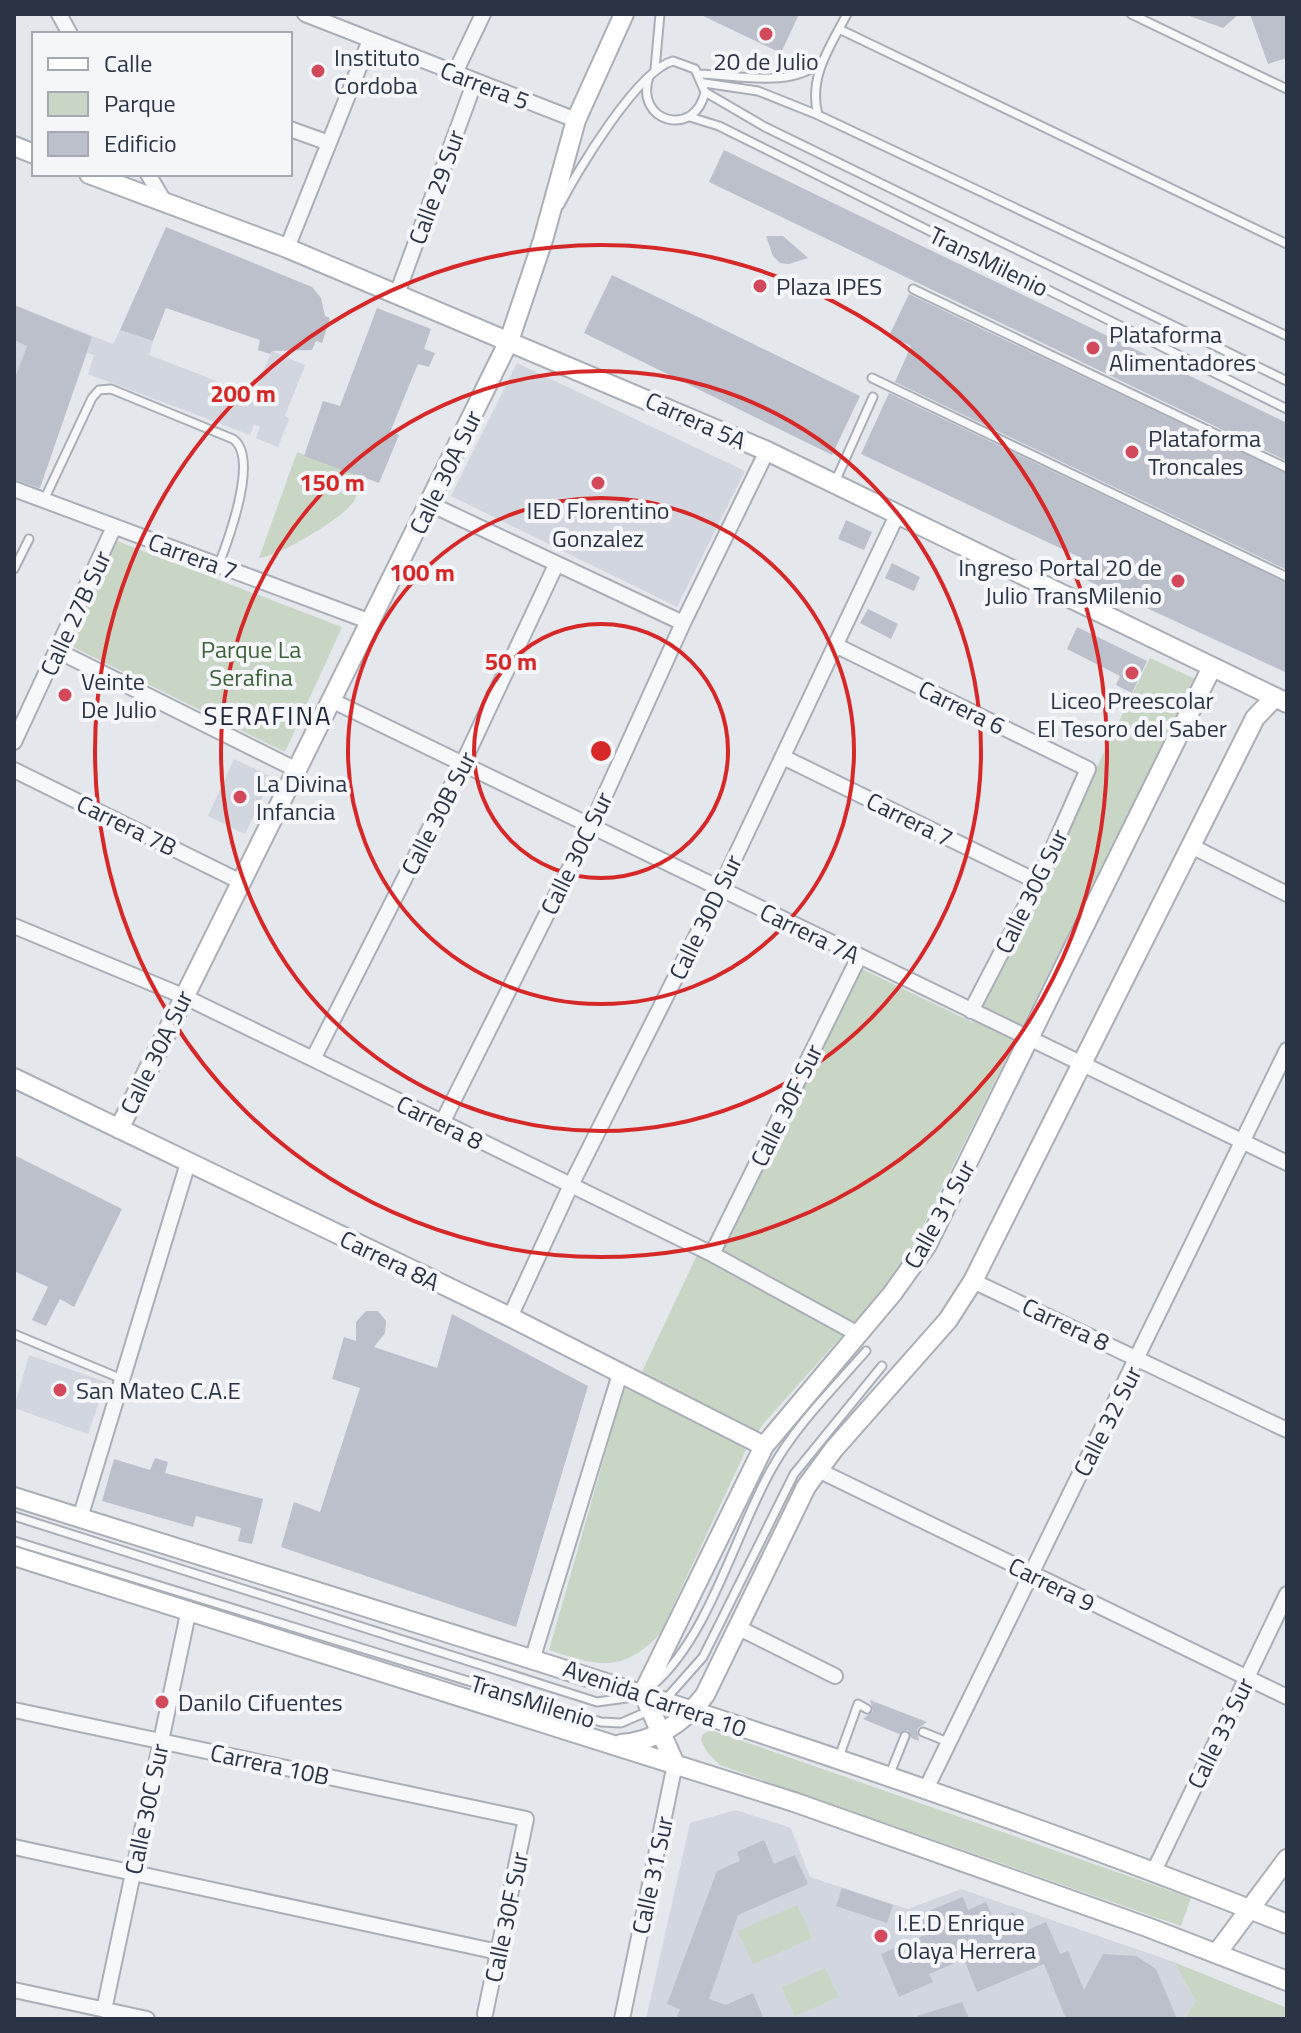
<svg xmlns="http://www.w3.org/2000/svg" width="1301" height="2033" font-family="'Titillium Web',sans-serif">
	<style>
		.built { fill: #d2d6de }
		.green { fill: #c9d6c5 }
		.building { fill: #bbc0ca }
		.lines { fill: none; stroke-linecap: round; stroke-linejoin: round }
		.lane-casing { stroke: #a9aeb7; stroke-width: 11 }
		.street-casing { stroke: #a9aeb7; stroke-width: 18 }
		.secondary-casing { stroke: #a9aeb7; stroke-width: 22 }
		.lane { stroke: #f7f8fa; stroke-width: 7 }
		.street { stroke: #f7f8fa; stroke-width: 14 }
		.secondary { stroke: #fff; stroke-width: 18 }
		.ring { fill: none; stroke: #d62828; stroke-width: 4 }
		.poi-dot { fill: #d1495b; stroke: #f4f6f9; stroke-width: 3 }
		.labels { text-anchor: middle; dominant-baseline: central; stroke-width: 8; stroke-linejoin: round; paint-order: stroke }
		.poi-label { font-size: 24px; fill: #2b3445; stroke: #f4f6f9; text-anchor: start }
		.street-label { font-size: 24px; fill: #2b3445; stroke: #f4f6f9 }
		.park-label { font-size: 24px; fill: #3f6138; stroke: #f4f6f9 }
		.neighbourhood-label { font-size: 26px; letter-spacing: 2px; fill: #1d2536; stroke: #f4f6f9 }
		.centre { fill: #d62828; stroke: #f4f6f9; stroke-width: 4 }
		.ring-label { font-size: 24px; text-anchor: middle; font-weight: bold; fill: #d62828; stroke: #f4f6f9; stroke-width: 8; stroke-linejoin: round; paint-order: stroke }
	</style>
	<rect width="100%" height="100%" fill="#e4e7ec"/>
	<!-- built -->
	<path class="built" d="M14,305L113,344L120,330L153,341L149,355L253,395L272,351L305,365L285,416L289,419L278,447L256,438L260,427L254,424L250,435L88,374L94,355L87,353L39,489L14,479Z
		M517,363L745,471L677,607L451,496Z
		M234,759L272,777L245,834L208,816Z
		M29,1355L106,1382L88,1434L14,1408Z
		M736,1810L791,1828L810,1877L908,1909L961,1889L1174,1962L1196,2001L1184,2019H646L690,1823Z"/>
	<!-- green -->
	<path class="green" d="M297,452L368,479L364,485L358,482C358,492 357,499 350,506C334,523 281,555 259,558Z
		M117,541L342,627L285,752L69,645Z
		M1150,658L1195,679L918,1236L900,1267L866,1309L764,1423L747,1448L660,1634C621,1674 598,1666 549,1650L624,1388L633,1391L697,1255L714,1262L858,967L972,1022Z
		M711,1730L1191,1898L1181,1926L720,1765L707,1752L701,1740L703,1734Z
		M797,1905L812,1938L753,1964L738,1931Z
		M1174,1962L1287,2008V2019H1184L1196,2001Z
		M825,1968L838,1997L795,2016L782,1988Z"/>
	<!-- building -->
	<path class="building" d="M699,14H799L781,53Z
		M1184,14H1239L1223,28Z
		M1250,14H1287V58L1268,64Z
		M724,150L1287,423V461L709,182Z
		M166,227L312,287L321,298L325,316L330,318L322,343L316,341L312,350L272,351L270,354L258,350L260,340L166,308L153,341L120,330Z
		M766,236H783L808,258L789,264L780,263L773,256Z
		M612,275L860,396L832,455L584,333Z
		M909,294L1287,474V570L895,382L911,346L889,336Z
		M14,305L92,337L40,488L14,479V381L27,346L14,340Z
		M377,308L431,329L424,349L435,353L429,367L418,364L390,432L399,435L379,483L304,456L323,401L340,406Z
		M889,393L1287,583V673L1069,572L1077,556L861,454Z
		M846,520L872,532L864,550L838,539Z
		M892,563L920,577L914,591L885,578Z
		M868,609L898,624L891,639L860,623Z
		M1077,627L1147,661L1132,693L1116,685L1120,676L1067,649Z
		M14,1155L122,1209L74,1307L60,1299L46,1326L32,1320L48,1287L14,1271Z
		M366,1311H378L386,1321L385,1333L374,1347L437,1368L452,1314L588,1386L516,1627L281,1547L294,1502L320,1512L360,1388L332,1379L344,1337L356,1341V1322Z
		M155,1458L168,1462L165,1473L263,1499L252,1544L238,1541L241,1528L196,1516L193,1527L102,1501L114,1459L150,1470Z
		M870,1700L927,1722L917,1729L919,1741L911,1738L908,1730L899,1734L863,1719L873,1711Z
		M764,1840L774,1864L795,1855L808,1884L738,1915L709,1999L726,2005L753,1993L764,2019H676L680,2009L667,2004L717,1871L740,1861L737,1852Z
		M842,1888L893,1905L887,1923L836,1906Z
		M963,1897L968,1910L986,1902L994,1920L1014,1912L1023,1932L1046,1922L1060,1954L1068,1951L1084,1990L1103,1954L1136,1956L1156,1969L1177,2019H1066L1044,1964L977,1992L964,1959L929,1974L933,1982L899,1997L881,1954L925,1935L915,1932L909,1919Z
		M962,2002L969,2019H918L917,2016Z"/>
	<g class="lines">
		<!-- lane casing -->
		<g class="lane-casing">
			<path id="lane" d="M1131,14L1287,89
				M839,29L1287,244
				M655,69L660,14
				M699,74C738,75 792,89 822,61
				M704,83L758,91L818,115L1287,336
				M705,92L765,127L1287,381
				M818,115C808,77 830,47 847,14
				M690,117L719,126L1287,409
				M560,205C577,171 638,70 673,61L695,69L705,92C695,139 634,122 649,77
				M913,289L1287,468
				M872,378L1287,577
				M835,482L873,397
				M44,500L92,398L99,390L111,389L233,439C259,457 229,538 219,564
				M14,569L29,539
				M14,1334L122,1379
				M14,1516L597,1702L634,1697
				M14,1541L601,1722L621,1723L651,1710
				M654,1684C709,1636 735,1534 771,1470C795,1426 833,1389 866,1351
				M664,1701L703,1657L794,1474L882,1366
				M923,1732L948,1742
				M838,1760L858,1704L867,1709
				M889,1776L905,1736"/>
		</g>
		<!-- street casing -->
		<g class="street-casing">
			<path id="street" d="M59,14L70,34
				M305,14L576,120
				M455,73L483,14
				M290,129L329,143
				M148,174L164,201
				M287,248L370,40
				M397,294L475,81
				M14,489L371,622
				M430,504L683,623
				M835,645L1088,769L1038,882L971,1011
				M58,651L297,770
				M333,701L1287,1163
				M14,742L114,527
				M783,757L1038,882
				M14,770L239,881
				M1191,846L1287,894
				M14,926L183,996L313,1059L712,1254L858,1334
				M313,1059L463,763L556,565
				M442,1123L591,826L683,623L767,451
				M712,1254L859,957
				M973,1281L1287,1430
				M510,1317L571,1185L720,889L897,515
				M818,1470L1287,1697
				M80,1518L188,1163
				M739,1628L835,1676
				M533,1657L620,1374
				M14,1710L526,1819L485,2014
				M925,1791L1287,1050
				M14,1847L498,1952
				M1154,1871L1287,1594
				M14,1990L147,2019
				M104,2010L189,1609
				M622,2019L675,1764"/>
		</g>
		<!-- secondary casing -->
		<g class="secondary-casing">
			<path id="secondary" d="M14,146L34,154
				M89,174L287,248L767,451L1287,703
				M14,1078L510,1317L764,1446
				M119,1129L509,341L543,240L576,120L624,14
				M14,1497C441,1632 871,1757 1287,1924
				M14,1556L794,1802L1147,1927L1287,1981
				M621,1744C657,1741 684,1722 705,1695L806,1487L834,1449L948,1320L973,1281L1255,718L1275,697
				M675,1764L643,1693L764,1446L892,1294L927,1245L1212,667
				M1217,1953L1287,1859"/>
		</g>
		<!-- lane -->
		<use href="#lane" class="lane"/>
		<!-- street -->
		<use href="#street" class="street"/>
		<!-- secondary -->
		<use href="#secondary" class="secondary"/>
	</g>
	<!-- distance rings -->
	<g class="ring">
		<circle cx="601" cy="751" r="127"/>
		<circle cx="601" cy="751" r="253"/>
		<circle cx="601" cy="751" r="380"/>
		<circle cx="601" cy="751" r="506"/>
	</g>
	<!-- markers -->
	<g class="poi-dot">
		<circle cx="766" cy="34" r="8"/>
		<circle cx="318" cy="71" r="8"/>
		<circle cx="760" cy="286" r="8"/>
		<circle cx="1093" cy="348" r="8"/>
		<circle cx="1132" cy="452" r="8"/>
		<circle cx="598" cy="483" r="8"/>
		<circle cx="1178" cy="581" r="8"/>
		<circle cx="1132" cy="673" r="8"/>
		<circle cx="65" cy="695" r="8"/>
		<circle cx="240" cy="797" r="8"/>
		<circle cx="60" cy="1390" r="8"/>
		<circle cx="162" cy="1702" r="8"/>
		<circle cx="881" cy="1936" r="8"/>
	</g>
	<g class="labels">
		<!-- poi labels -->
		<g class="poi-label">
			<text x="334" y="57">Instituto<tspan x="334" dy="28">Cordoba</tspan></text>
			<text x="766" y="61" text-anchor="middle">20 de Julio</text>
			<text x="776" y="286">Plaza IPES</text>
			<text x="1109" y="334">Plataforma<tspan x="1109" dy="28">Alimentadores</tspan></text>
			<text x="1148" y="438">Plataforma<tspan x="1148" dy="28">Troncales</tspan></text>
			<text x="598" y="510" text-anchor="middle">IED Florentino<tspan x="598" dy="28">Gonzalez</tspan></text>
			<text x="1162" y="567" text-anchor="end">Ingreso Portal 20 de<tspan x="1162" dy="28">Julio TransMilenio</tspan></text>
			<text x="81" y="681">Veinte<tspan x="81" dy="28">De Julio</tspan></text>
			<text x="1132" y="700" text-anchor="middle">Liceo Preescolar<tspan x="1132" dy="28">El Tesoro del Saber</tspan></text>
			<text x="256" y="783">La Divina<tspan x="256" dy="28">Infancia</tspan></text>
			<text x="76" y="1390">San Mateo C.A.E</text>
			<text x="178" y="1702">Danilo Cifuentes</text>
			<text x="897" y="1922">I.E.D Enrique<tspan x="897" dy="28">Olaya Herrera</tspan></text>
		</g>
		<!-- street labels -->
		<g class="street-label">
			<text transform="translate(485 85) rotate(21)">Carrera 5</text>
			<text transform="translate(436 187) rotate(-70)">Calle 29 Sur</text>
			<text transform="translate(989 261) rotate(26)">TransMilenio</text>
			<text transform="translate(696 420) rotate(24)">Carrera 5A</text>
			<text transform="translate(445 472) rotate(-64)">Calle 30A Sur</text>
			<text transform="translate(193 556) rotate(20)">Carrera 7</text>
			<text transform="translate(75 613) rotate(-65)">Calle 27B Sur</text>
			<text transform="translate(962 707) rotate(26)">Carrera 6</text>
			<text transform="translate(438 813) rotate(-63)">Calle 30B Sur</text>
			<text transform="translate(910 819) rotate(26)">Carrera 7</text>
			<text transform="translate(127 825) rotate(26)">Carrera 7B</text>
			<text transform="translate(576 853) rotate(-64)">Calle 30C Sur</text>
			<text transform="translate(1031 891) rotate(-64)">Calle 30G Sur</text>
			<text transform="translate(705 917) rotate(-64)">Calle 30D Sur</text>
			<text transform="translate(810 933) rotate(26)">Carrera 7A</text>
			<text transform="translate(156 1052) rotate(-64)">Calle 30A Sur</text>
			<text transform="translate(786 1105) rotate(-64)">Calle 30F Sur</text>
			<text transform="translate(440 1122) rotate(26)">Carrera 8</text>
			<text transform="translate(939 1214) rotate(-61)">Calle 31 Sur</text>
			<text transform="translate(390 1260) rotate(26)">Carrera 8A</text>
			<text transform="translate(1066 1324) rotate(25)">Carrera 8</text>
			<text transform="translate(1107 1421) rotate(-63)">Calle 32 Sur</text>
			<text transform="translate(1052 1584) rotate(26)">Carrera 9</text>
			<text transform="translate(655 1698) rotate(19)">Avenida Carrera 10</text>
			<text transform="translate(533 1701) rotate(17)">TransMilenio</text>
			<text transform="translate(1220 1733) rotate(-64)">Calle 33 Sur</text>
			<text transform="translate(270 1764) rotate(12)">Carrera 10B</text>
			<text transform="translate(146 1809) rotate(-78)">Calle 30C Sur</text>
			<text transform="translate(652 1875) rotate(-78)">Calle 31 Sur</text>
			<text transform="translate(506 1917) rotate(-78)">Calle 30F Sur</text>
		</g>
		<!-- park labels -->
		<g class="park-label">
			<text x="251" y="649">Parque La<tspan x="251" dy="28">Serafina</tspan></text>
		</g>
		<!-- neighbourhood labels -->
		<g class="neighbourhood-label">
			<text x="268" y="715">SERAFINA</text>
		</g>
	</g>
	<circle cx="601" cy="751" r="12" class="centre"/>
	<g class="ring-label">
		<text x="243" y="402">200 m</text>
		<text x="332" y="491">150 m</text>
		<text x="422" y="581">100 m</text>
		<text x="511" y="670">50 m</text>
	</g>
	<!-- border -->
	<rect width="1301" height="2033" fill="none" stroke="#2b3445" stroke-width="32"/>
	<!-- legend -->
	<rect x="32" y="32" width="260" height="144" fill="#f4f6f9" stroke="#a4a8b1" stroke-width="2"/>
	<rect x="48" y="58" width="40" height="12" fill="#ffffff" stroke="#a4a8b1" stroke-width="2"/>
	<text x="104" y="72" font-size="24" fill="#2b3445">Calle</text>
	<rect x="48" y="92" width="40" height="24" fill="#c9d6c5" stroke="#a4a8b1" stroke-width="2"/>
	<text x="104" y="112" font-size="24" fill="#2b3445">Parque</text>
	<rect x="48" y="132" width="40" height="24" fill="#bbc0ca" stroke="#a4a8b1" stroke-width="2"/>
	<text x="104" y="152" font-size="24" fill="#2b3445">Edificio</text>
</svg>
